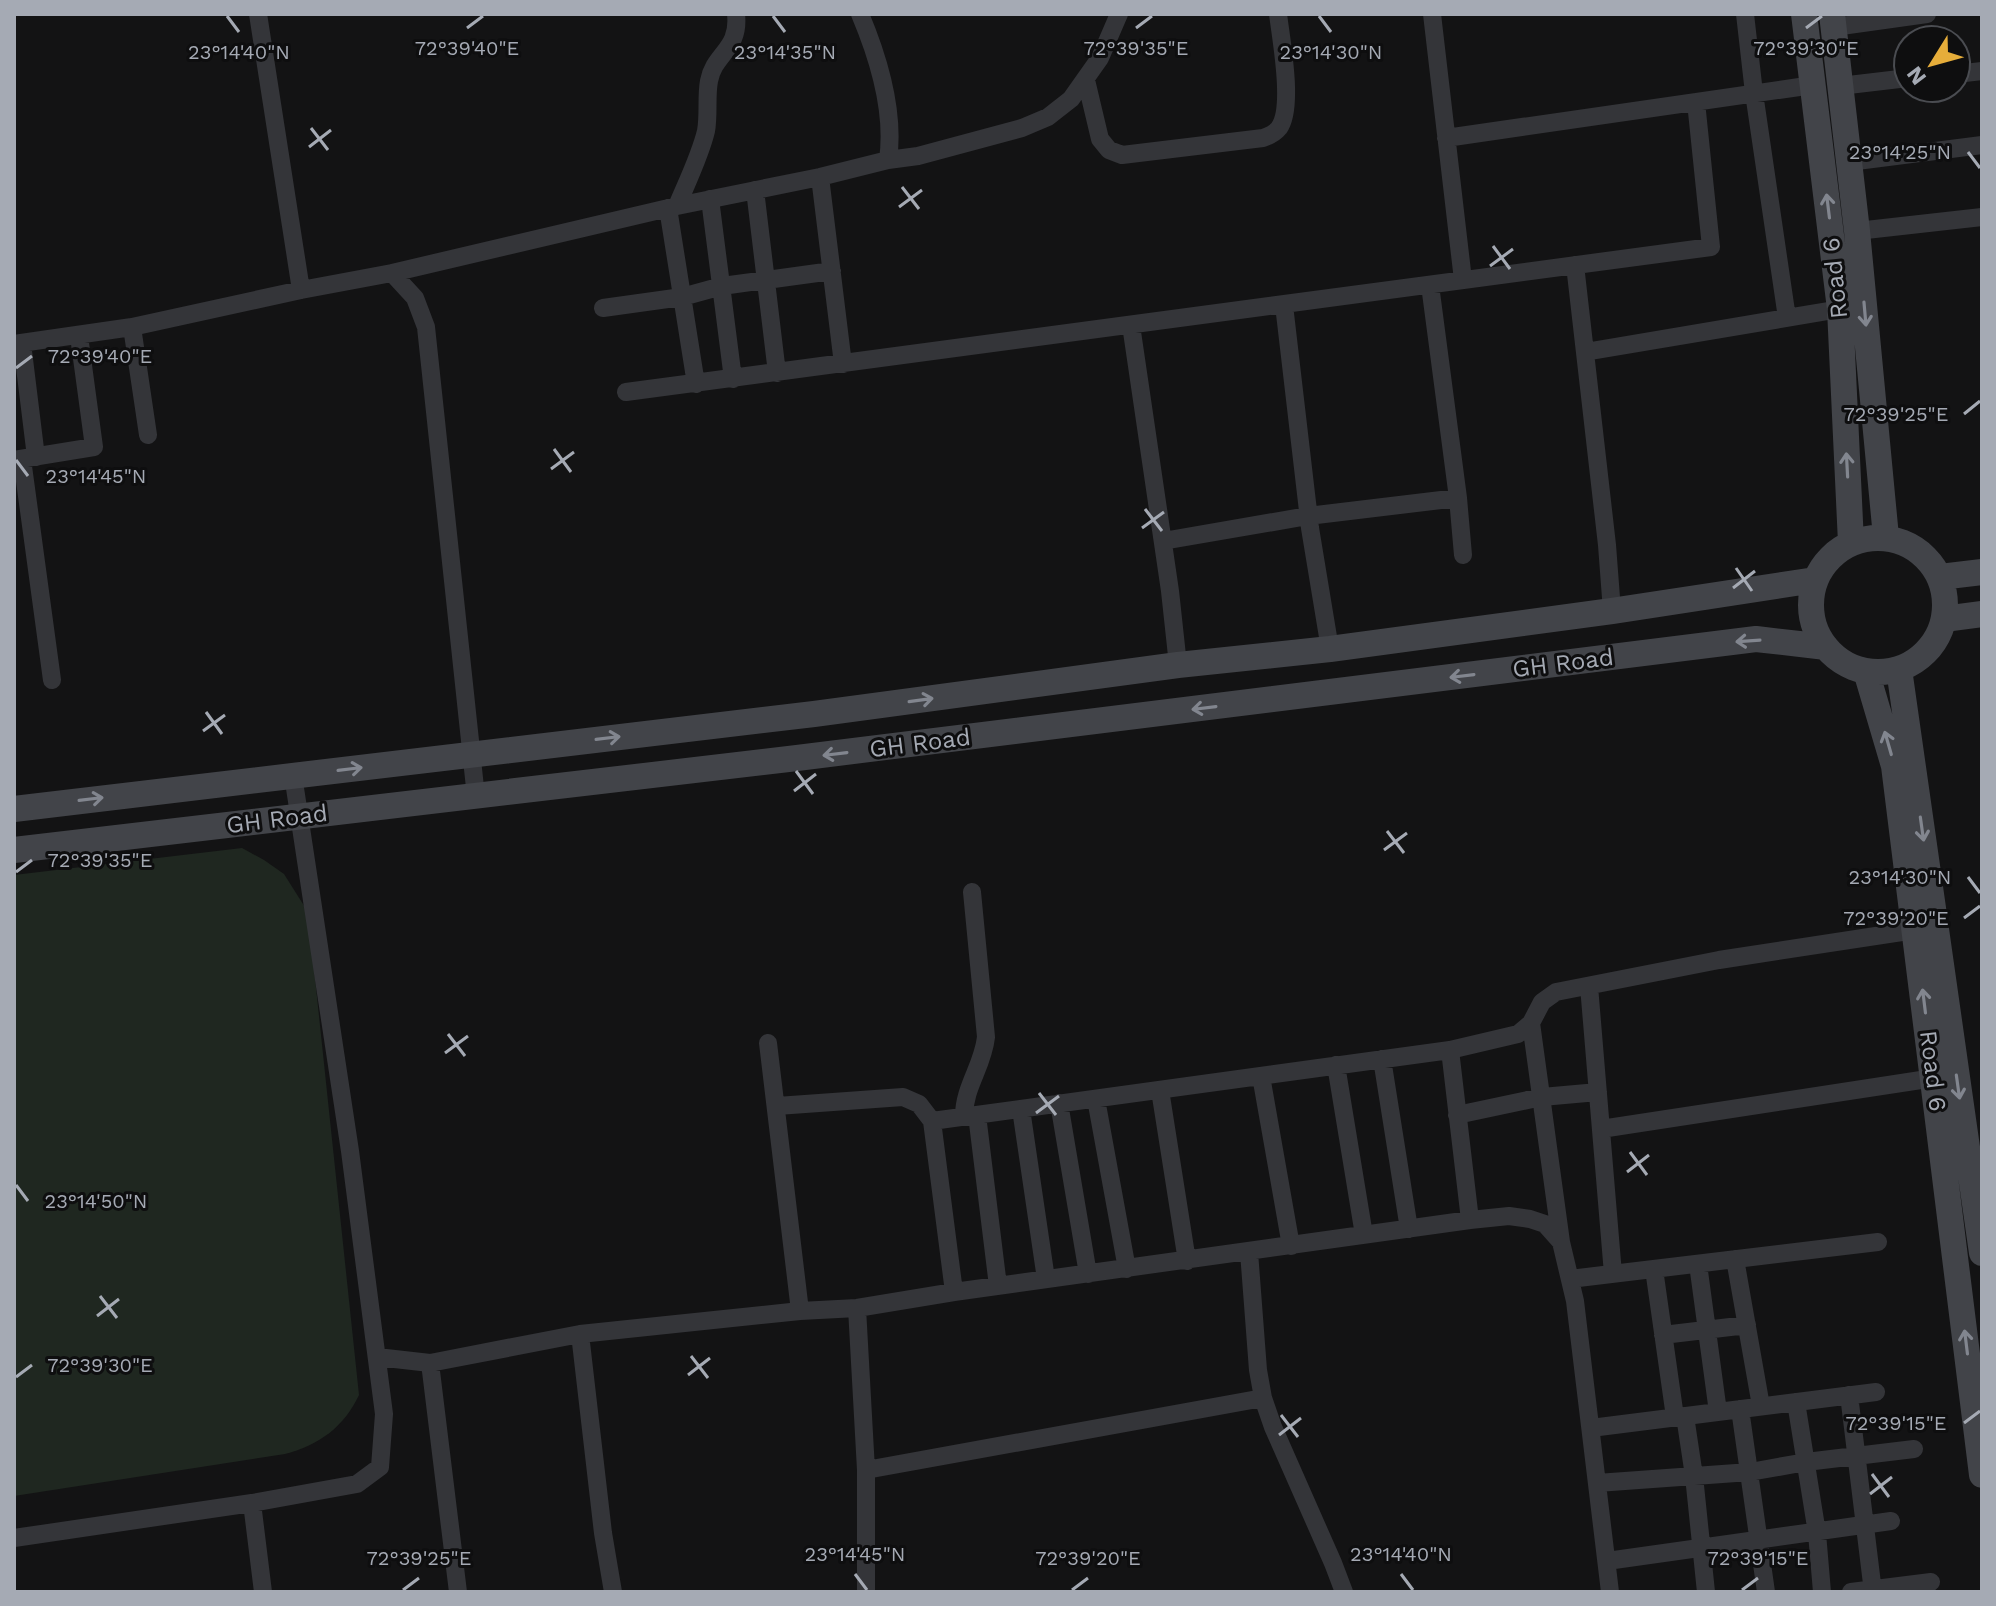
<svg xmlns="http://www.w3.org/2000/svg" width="1996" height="1606" font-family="'Work Sans',sans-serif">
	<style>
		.green { fill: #1f2720 }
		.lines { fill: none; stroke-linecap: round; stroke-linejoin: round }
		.street { stroke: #343539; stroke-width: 18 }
		.secondary { stroke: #424449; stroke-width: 26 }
		.oneway { stroke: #82868f }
		.ticks { fill: none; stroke: #a5aab4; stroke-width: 3 }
		.labels { text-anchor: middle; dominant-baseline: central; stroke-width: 6; stroke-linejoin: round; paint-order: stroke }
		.street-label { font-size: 24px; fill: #a5aab4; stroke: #0e0e0f }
		.ticks-label { font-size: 20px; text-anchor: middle; fill: #a5aab4; stroke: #0e0e0f; stroke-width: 6; stroke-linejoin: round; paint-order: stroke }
	</style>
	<rect width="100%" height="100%" fill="#131314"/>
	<!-- green -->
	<path class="green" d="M242,848L264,860L284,874L308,912L359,1395C344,1427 319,1445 285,1454L14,1496V875Z"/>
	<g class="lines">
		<!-- street -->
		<path class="street" d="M258,14L301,290
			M860,14C879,59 895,111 888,160
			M1432,14L1463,280
			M1745,14L1754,93L1787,318
			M1834,27L1927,14
			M1956,74L1982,71
			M1086,80L1100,139L1109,150L1122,155L1263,138C1269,136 1275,133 1279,128C1294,108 1281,39 1278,14
			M1840,86L1908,78
			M1446,138L1813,85
			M1849,162L1982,145
			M820,177L843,364
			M755,190L777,373
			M710,199L733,379
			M677,206C687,182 700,156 706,131C709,114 706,97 709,81C714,53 740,50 736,14
			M668,208L696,384
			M1857,231L1982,217
			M1575,265L1607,545L1612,611
			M392,273L677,206L820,177L888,160L918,156L1022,128L1048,117L1071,99L1100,58L1119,14
			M1430,285L1458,498L1463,555
			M1284,305L1310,528L1330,649
			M603,308L682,297L722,286L832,271
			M1131,325L1170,591L1178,665
			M132,327L148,435
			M22,343L36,457
			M14,344L132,327L301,290L392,273L415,298L426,327L476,797
			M1585,352L1840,309
			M626,392L1711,247L1696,102
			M22,459L52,680
			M14,460L94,447L79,336
			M1163,541L1308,516L1458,498
			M1589,986L1613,1274
			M1531,1023L1561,1242
			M768,1043L800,1311
			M1450,1050L1470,1220
			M1382,1059L1409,1229
			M1336,1065L1364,1235
			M1261,1076L1291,1246
			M1160,1090L1187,1261
			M1096,1099L1127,1269
			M1059,1103L1088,1274
			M777,1106L903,1097L919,1104L932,1121
			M1021,1109L1046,1279
			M977,1115L998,1286
			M1457,1115L1542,1097L1598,1092
			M964,1116C964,1087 983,1066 986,1037L972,892
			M1601,1129L1934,1078
			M1249,1252L1258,1370L1263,1398L1273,1427L1333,1563L1344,1592
			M1735,1259L1761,1406
			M1698,1264L1718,1412
			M1654,1269L1675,1417
			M1570,1279L1878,1242
			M954,1292L932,1121L1450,1050L1518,1034L1531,1023L1542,1002L1556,992L1719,960L1915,930
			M857,1308L866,1470V1592
			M580,1334L603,1533L613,1592
			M1663,1335L1747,1325
			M377,1357L430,1363L580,1334L800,1311L857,1308L954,1292L1470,1220L1509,1216L1530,1219L1545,1224L1561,1242L1575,1301L1610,1592
			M430,1363L458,1592
			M1849,1395L1873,1592
			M1796,1402L1817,1533L1822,1592
			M1740,1409L1766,1592
			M1685,1416L1694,1476L1706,1592
			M1591,1428L1876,1392
			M866,1470L1263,1398
			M1597,1483L1750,1472L1806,1462L1914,1449
			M252,1503L263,1592
			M14,1538L252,1503L357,1484L380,1467L384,1414L350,1151L293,775
			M1607,1561L1891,1521
			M1851,1592L1931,1582"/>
		<!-- secondary -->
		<path class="secondary" d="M1804,14L1840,309L1851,543
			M1832,14L1857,231L1886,537
			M1811 605a67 67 0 1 1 134 0a67 67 0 1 1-134 0Z
			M1940,577L1982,572
			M1944,619L1982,614
			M1899,669L1982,1253
			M1866,671L1894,766L1982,1475
			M14,809L814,714L1178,665L1330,649L1612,611L1815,580
			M14,850L797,758L1756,639L1826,647"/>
	</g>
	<!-- one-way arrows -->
	<defs><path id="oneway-shaft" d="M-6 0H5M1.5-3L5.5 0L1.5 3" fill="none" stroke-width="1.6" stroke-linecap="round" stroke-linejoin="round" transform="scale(2)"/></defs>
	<g class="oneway">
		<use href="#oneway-shaft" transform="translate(1828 206) rotate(-97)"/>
		<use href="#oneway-shaft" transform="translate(1865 314) rotate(85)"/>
		<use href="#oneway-shaft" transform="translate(1847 465) rotate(-93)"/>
		<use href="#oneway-shaft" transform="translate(1748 641) rotate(176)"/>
		<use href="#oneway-shaft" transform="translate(1462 676) rotate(173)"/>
		<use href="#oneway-shaft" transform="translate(921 700) rotate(-8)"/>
		<use href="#oneway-shaft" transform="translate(1204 708) rotate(173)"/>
		<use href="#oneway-shaft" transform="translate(608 738) rotate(-7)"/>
		<use href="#oneway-shaft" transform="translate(1888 743) rotate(-106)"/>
		<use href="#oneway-shaft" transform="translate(835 754) rotate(173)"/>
		<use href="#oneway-shaft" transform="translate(350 769) rotate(-7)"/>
		<use href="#oneway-shaft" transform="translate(91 799) rotate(-7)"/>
		<use href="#oneway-shaft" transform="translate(1922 829) rotate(82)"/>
		<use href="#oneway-shaft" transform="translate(1924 1001) rotate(-97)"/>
		<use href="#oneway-shaft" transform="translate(1958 1087) rotate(82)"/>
		<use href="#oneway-shaft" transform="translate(1966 1342) rotate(-97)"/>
	</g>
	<!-- ticks -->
	<path class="ticks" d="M227,16L239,32M773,16L785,32M1319,16L1331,32M467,28L483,16M1136,28L1152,16M1806,28L1822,16M311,128L328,150M309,147L331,130M1968,152L1980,168M902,187L919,209M899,207L922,190M1493,246L1510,269M1490,266L1513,249M16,368L32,356M1964,414L1980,401M554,449L571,472M16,460L28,476M551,469L574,452M1145,509L1162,531M1142,528L1164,512M1736,568L1752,591M1733,588L1755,571M206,712L222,734M203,731L225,715M796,771L813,794M794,791L816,774M1387,831L1404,853M1384,850L1407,833M16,872L32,860M1968,877L1980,893M1964,918L1980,906M448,1034L465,1056M445,1053L468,1036M1039,1093L1056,1115M1036,1113L1059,1096M1630,1152L1647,1175M1627,1172L1649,1155M16,1185L28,1201M100,1296L117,1318M97,1316L119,1299M691,1356L708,1378M688,1375L710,1358M16,1377L32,1365M1281,1415L1298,1437M1964,1423L1980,1411M1279,1435L1301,1418M1872,1474L1889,1497M1870,1494L1892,1477M855,1574L867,1590M1401,1574L1413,1590M403,1590L419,1578M1072,1590L1088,1578M1742,1590L1758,1578"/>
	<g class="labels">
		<!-- street labels -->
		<g class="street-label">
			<text transform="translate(1835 278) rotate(-96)">Road 6</text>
			<text transform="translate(1563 663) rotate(-7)">GH Road</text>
			<text transform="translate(920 743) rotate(-7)">GH Road</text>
			<text transform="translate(277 819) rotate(-7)">GH Road</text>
			<text transform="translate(1933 1071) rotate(83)">Road 6</text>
		</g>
	</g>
	<g class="ticks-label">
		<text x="467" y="55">72°39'40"E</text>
		<text x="1136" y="55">72°39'35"E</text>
		<text x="1806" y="55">72°39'30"E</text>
		<text x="239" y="59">23°14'40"N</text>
		<text x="785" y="59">23°14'35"N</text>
		<text x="1331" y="59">23°14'30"N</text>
		<text x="1900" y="159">23°14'25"N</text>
		<text x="100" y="363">72°39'40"E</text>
		<text x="1896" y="421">72°39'25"E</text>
		<text x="96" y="483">23°14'45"N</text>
		<text x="100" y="867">72°39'35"E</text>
		<text x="1900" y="884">23°14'30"N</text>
		<text x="1896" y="925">72°39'20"E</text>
		<text x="96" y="1208">23°14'50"N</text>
		<text x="100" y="1372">72°39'30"E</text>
		<text x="1896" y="1430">72°39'15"E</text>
		<text x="855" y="1561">23°14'45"N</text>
		<text x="1401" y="1561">23°14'40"N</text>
		<text x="419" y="1565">72°39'25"E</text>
		<text x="1088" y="1565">72°39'20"E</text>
		<text x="1758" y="1565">72°39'15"E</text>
	</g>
	<!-- border -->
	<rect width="1996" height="1606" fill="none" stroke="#a5aab4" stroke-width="32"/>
	<!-- north arrow -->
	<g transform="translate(1932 64) rotate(233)"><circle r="38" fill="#0e0e0f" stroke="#4a4c51" stroke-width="2"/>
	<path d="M0-6L14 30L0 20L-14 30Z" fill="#e6ad3a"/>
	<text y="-12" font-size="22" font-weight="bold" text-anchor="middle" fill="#a5aab4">N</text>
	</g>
</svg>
